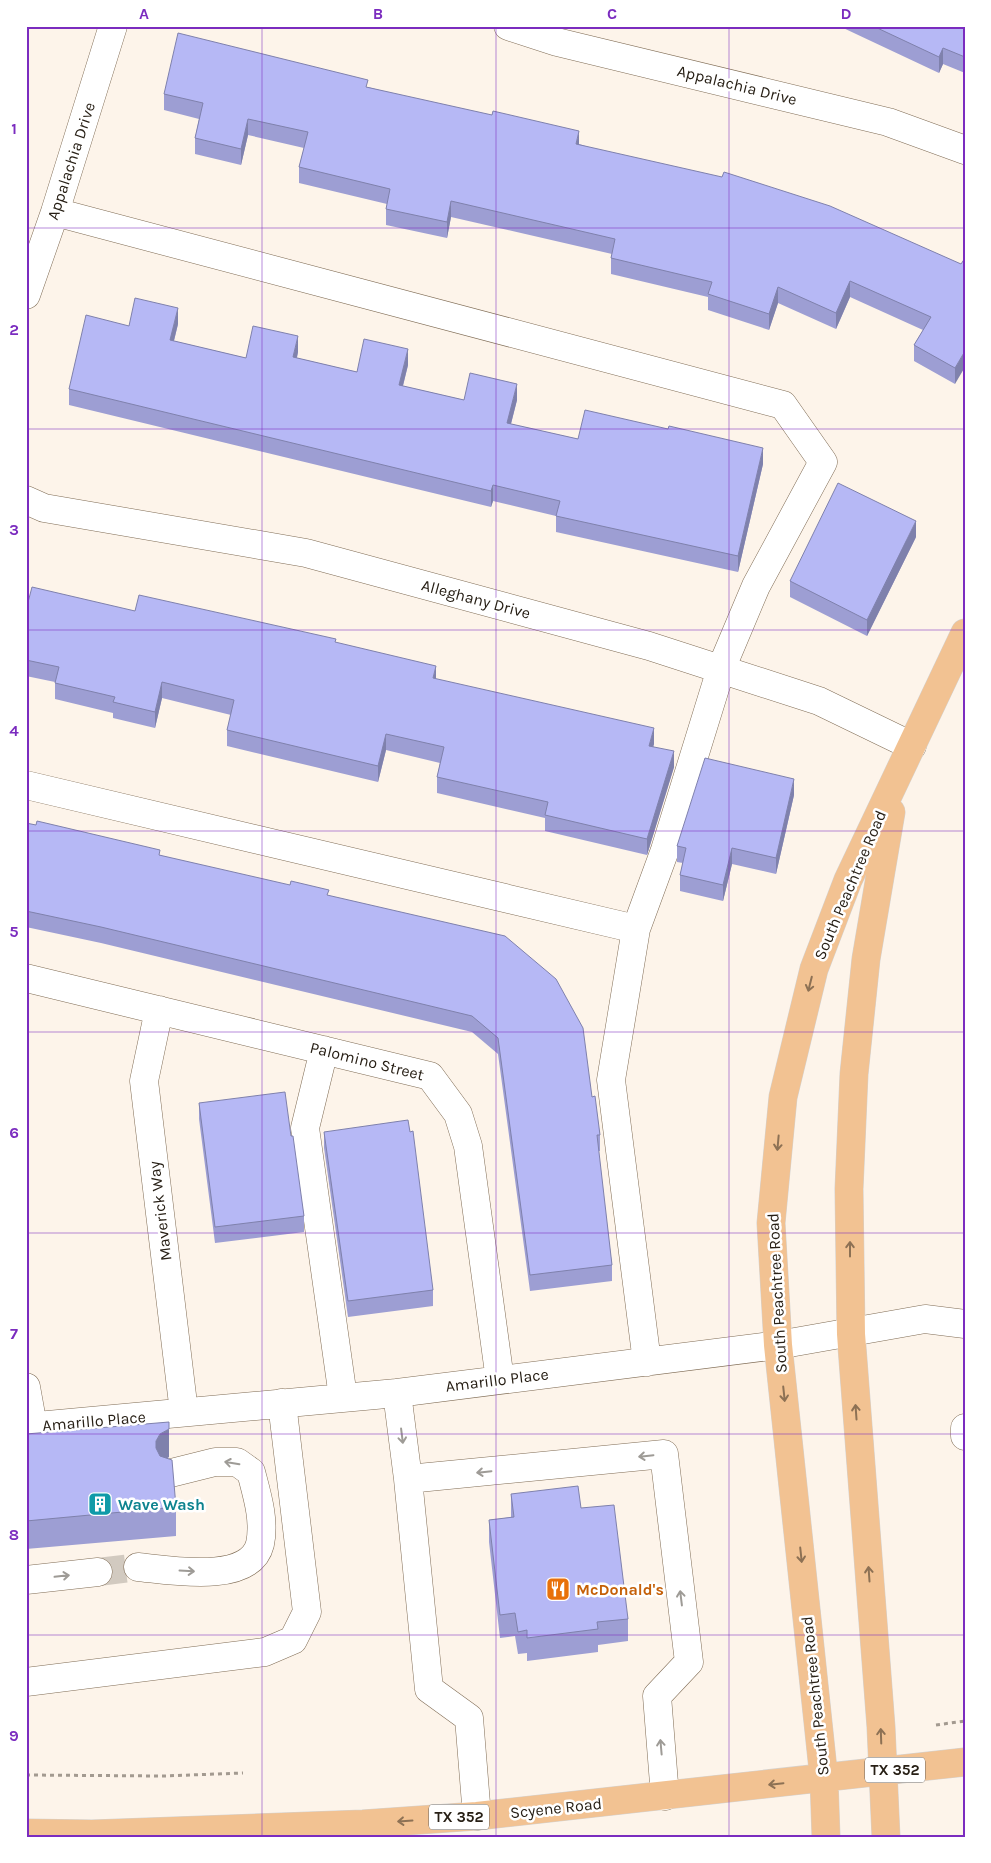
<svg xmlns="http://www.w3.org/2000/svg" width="991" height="1863" font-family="Karla,sans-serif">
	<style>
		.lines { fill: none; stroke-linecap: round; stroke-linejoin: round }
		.minor-tunnel { stroke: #d2cac0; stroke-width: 28; stroke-dasharray: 28 14; stroke-linecap: butt }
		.minor-casing { stroke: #806d56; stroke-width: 29 }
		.major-casing { stroke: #d4d2d0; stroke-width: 29 }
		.path { stroke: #a39a90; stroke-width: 3; stroke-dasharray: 4 4; stroke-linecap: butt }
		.minor { stroke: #fff; stroke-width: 28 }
		.major { stroke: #f2c292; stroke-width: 28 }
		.wall { fill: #9d9ed3 }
		.shaded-wall { fill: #7f81ac }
		.building { fill: #b6b8f5; stroke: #7f81ac }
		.oneway { stroke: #8d7154 }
		.oneway2 { stroke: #9e9b96 }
		.grid { fill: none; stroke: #7b2cbf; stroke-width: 1; stroke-opacity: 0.55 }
		.labels { text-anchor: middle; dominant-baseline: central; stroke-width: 5; stroke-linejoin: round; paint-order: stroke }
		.shield { fill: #fff; stroke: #68635c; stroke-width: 1 }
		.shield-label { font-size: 15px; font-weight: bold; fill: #282016 }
		.street-label { font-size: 16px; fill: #282016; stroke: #fff }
		.culture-label { font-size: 16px; font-weight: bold; fill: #0d838f; stroke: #fff; text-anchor: start }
		.food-label { font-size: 16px; font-weight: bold; fill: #c56008; stroke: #fff; text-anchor: start }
		.neatline { fill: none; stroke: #7b2cbf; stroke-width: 2 }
		.grid-label { font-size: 16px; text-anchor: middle; font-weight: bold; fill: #7b2cbf }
	</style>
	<rect width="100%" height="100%" fill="#fdf4ea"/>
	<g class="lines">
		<!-- minor-tunnel -->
		<path class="minor-tunnel" d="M98,1572L138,1567"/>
		<!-- minor casing -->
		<g class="minor-casing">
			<path id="minor" d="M508,26L557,42L888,122L965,150
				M26,295L55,212L113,26
				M26,500L44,508L306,553L649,646L819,701L912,746
				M26,785L636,929L665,850L721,669L756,586L823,462L783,405L55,212
				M636,929L611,1080L647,1362
				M26,978L430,1076L458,1114L468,1146L500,1380
				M159,1010L144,1081L184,1412
				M324,1050L305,1128L343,1397
				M26,1387L33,1426
				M397,1393L408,1479
				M26,1427L397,1393L778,1345L925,1319L965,1324
				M965,1428V1436
				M138,1567C169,1570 250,1585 260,1544C265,1520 257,1495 251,1472L237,1462H215L171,1473
				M26,1580L98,1572
				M26,1682L265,1652L293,1640L307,1612L282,1403
				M477,1816L469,1718L429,1689L408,1479L664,1454L689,1662L657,1696L665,1796"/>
		</g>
		<!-- major casing -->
		<g class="major-casing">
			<path id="major" d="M26,1833L92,1834L363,1824L477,1816L965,1762
				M826,1837L824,1779L778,1345L771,1223L783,1097L814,969L848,880L965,633
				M886,1837L881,1727L851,1334L849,1189L854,1074L866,959L891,812"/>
		</g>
		<!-- path -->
		<path class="path" d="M936,1725L965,1721
			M26,1775L163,1776L243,1773"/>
		<!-- minor -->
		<use href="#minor" class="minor"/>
		<!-- major -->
		<use href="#major" class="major"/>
	</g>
	<!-- wall -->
	<path class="wall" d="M814,26H823V28Z
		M839,26H965V73L943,64L939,73Z
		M368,87L579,144L961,264L955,384L914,361V345L923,330L850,297L836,329L778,303L769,330L708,310V297L611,274V258L612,254L451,217L447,238L386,225V209L387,204L299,183V167L304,148L248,135L241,165L195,154V138L199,119L164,110V94Z
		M178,324L174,341L246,358L298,352L297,358L357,372L408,365L403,386L464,400H517L511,424L578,439L763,464L738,572L556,532V516L493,501L491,507L69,405V389Z
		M916,537L867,636L790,597V581Z
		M26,610L135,611L336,643L436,679L654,744L653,746L674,767L647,855L545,831V818L437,793V777L440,763L386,750L378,782L227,746V730L231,715L162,698L155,728L113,718V713L55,699V682L26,676Z
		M794,795L776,874L732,864L723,901L680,891V875L683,863L677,862V846Z
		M26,823L329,896L592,1097L600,1135V1151H598L612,1265V1281L530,1291L498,1054L472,1032L101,943L26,927Z
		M199,1103L291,1136L304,1216V1232L215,1243L199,1119Z
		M324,1132L433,1290V1306L348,1317L324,1148Z
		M26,1434L169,1457L167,1458L176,1507V1536L26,1549Z
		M511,1494L581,1508L628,1619V1641L598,1645V1652L527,1661V1653L518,1654L515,1636L500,1638L489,1542V1520L511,1517Z"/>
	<!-- shaded-wall -->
	<path class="shaded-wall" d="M943,48V64L939,73V57Z
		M248,119V135L241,165V149Z
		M579,131V147L576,144Z
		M451,201V217L447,238V222Z
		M850,281V297L836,329V313Z
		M778,287V303L769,330V314Z
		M178,308V324L170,356V340Z
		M298,336V352L293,373V357Z
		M408,349V365L399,401V385Z
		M965,351V367L955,384V368Z
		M517,384V400L507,439V423Z
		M763,448V464L738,572V556Z
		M493,485V501L491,507V491Z
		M916,521V537L867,636V620Z
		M436,666V682L433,678Z
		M162,682V698L155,728V712Z
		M654,728V744L649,762V746Z
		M386,734V750L378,782V766Z
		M674,751V767L647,855V839Z
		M794,779V795L776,874V858Z
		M732,848V864L723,901V885Z
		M169,1429V1457L160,1462L156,1469V1441L160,1434Z"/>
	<!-- building -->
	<path class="building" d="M873,26H965V57L943,48L939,57Z
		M178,33L368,80L366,87L492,115L493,111L579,131L576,144L722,177L724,172L830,206L961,264L965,258V351L955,368L914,345L931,317L850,281L836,313L778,287L769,314L708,294L712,282L611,258L615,239L451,201L447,222L386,209L390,189L299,167L308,132L248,119L241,149L195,138L203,103L164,94Z
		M135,298L178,308L170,340L246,358L253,326L298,336L293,357L357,372L364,339L408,349L399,385L464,400L470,373L517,384L507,423L578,439L585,410L668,429L669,426L763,448L738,556L556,516L560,501L493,485L491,491L69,389L86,315L129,326Z
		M838,483L916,521L867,620L790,581Z
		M32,587L135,611L139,595L336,639L335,642L436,666L433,678L654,728L649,746L674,751L647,839L545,815L548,802L437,777L444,747L386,734L378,766L227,730L234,700L162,682L155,712L113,702L115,697L55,683L59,667L26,660V610Z
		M705,758L794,779L776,858L732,848L723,885L680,875L686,848L677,846Z
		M37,821L160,850L159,855L290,885L291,881L329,890L327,895L505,936L556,979L583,1028L592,1097L595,1096L600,1135H597L612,1265L530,1275L498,1038L472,1016L101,927L26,911V823L36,825Z
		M285,1092L291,1136H293L304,1216L215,1227L199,1103Z
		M408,1120L410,1132L413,1131L433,1290L348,1301L324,1132Z
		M169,1422V1429L160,1434L156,1441V1448L160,1456L172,1460L176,1507L26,1521V1434Z
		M578,1486L581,1508L614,1505L628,1619L597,1622L598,1629L527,1638V1630L518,1632L515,1613L500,1615L489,1520L514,1517L511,1494Z"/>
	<!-- one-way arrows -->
	<defs><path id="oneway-shaft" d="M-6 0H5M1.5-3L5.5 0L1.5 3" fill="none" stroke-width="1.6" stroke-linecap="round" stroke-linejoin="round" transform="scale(1.25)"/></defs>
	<g class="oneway">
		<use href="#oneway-shaft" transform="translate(810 984) rotate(104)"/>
		<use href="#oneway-shaft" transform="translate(778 1143) rotate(95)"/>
		<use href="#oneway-shaft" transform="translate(850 1249) rotate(-90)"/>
		<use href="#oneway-shaft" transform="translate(784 1394) rotate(84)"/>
		<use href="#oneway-shaft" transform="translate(856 1412) rotate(-94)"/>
		<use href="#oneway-shaft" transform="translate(801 1555) rotate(84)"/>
		<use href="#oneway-shaft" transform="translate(869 1574) rotate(-94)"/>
		<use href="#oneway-shaft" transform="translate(881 1736) rotate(-92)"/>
		<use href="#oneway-shaft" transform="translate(776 1784) rotate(174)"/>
		<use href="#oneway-shaft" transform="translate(405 1821) rotate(176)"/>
	</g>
	<g class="oneway2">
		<use href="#oneway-shaft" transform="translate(402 1436) rotate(83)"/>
		<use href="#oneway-shaft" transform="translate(646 1456) rotate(174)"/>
		<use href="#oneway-shaft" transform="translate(232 1463) rotate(-171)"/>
		<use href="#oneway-shaft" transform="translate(484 1472) rotate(174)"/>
		<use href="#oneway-shaft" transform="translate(187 1571) rotate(3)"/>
		<use href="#oneway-shaft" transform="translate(62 1576) rotate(-6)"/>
		<use href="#oneway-shaft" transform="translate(681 1598) rotate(-97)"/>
		<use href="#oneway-shaft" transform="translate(661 1747) rotate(-95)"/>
	</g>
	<!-- grid -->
	<path class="grid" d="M262,26V1837M496,26V1837M729,26V1837M26,228H965M26,429H965M26,630H965M26,831H965M26,1032H965M26,1233H965M26,1434H965M26,1635H965"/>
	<!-- icons -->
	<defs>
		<g id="building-square" transform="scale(1.25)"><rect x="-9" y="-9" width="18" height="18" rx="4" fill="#0f9aa8" stroke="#fff"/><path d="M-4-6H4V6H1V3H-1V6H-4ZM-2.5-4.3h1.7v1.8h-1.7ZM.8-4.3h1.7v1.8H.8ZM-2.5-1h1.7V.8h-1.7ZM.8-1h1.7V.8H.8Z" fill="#fff"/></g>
		<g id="restaurant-square" transform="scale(1.25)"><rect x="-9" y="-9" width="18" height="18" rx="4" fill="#e8710a" stroke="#fff"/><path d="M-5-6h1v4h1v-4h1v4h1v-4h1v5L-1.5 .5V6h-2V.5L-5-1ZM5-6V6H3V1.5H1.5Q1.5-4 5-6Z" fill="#fff"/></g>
	</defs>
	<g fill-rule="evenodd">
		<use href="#building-square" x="100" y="1504"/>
		<use href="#restaurant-square" x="558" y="1589"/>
	</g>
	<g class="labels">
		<!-- shield labels -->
		<g class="shield">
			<rect x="865" y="1757.5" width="60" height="25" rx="4"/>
			<rect x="429" y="1804.5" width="60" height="25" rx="4"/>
		</g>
		<g class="shield-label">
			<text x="895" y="1770">TX 352</text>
			<text x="459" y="1817">TX 352</text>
		</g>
		<!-- street labels -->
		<g class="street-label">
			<text transform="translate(737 85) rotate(14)">Appalachia Drive</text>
			<text transform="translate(71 161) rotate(-72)">Appalachia Drive</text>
			<text transform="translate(476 599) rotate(15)">Alleghany Drive</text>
			<text transform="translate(850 885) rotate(-67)">South Peachtree Road</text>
			<text transform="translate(367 1061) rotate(14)">Palomino Street</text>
			<text transform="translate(160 1211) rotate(-97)">Maverick Way</text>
			<text transform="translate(777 1293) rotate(-93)">South Peachtree Road</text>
			<text transform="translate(497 1380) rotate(-7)">Amarillo Place</text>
			<text transform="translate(94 1421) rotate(-5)">Amarillo Place</text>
			<text transform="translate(815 1696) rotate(-96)">South Peachtree Road</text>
			<text transform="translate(556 1808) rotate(-6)">Scyene Road</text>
		</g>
		<!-- culture labels -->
		<g class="culture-label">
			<text x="118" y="1504">Wave Wash</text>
		</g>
		<!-- food labels -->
		<g class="food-label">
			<text x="576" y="1589">McDonald's</text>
		</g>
	</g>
	<!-- border -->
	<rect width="991" height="1863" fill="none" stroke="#ffffff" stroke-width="55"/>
	<rect x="28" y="28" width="936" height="1808" class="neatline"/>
	<g class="grid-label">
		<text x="144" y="19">A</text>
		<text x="378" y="19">B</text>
		<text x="612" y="19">C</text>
		<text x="846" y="19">D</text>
		<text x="14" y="134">1</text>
		<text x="14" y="335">2</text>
		<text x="14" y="535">3</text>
		<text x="14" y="736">4</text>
		<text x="14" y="937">5</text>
		<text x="14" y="1138">6</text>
		<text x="14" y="1339">7</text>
		<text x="14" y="1540">8</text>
		<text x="14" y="1741">9</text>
	</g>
</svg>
